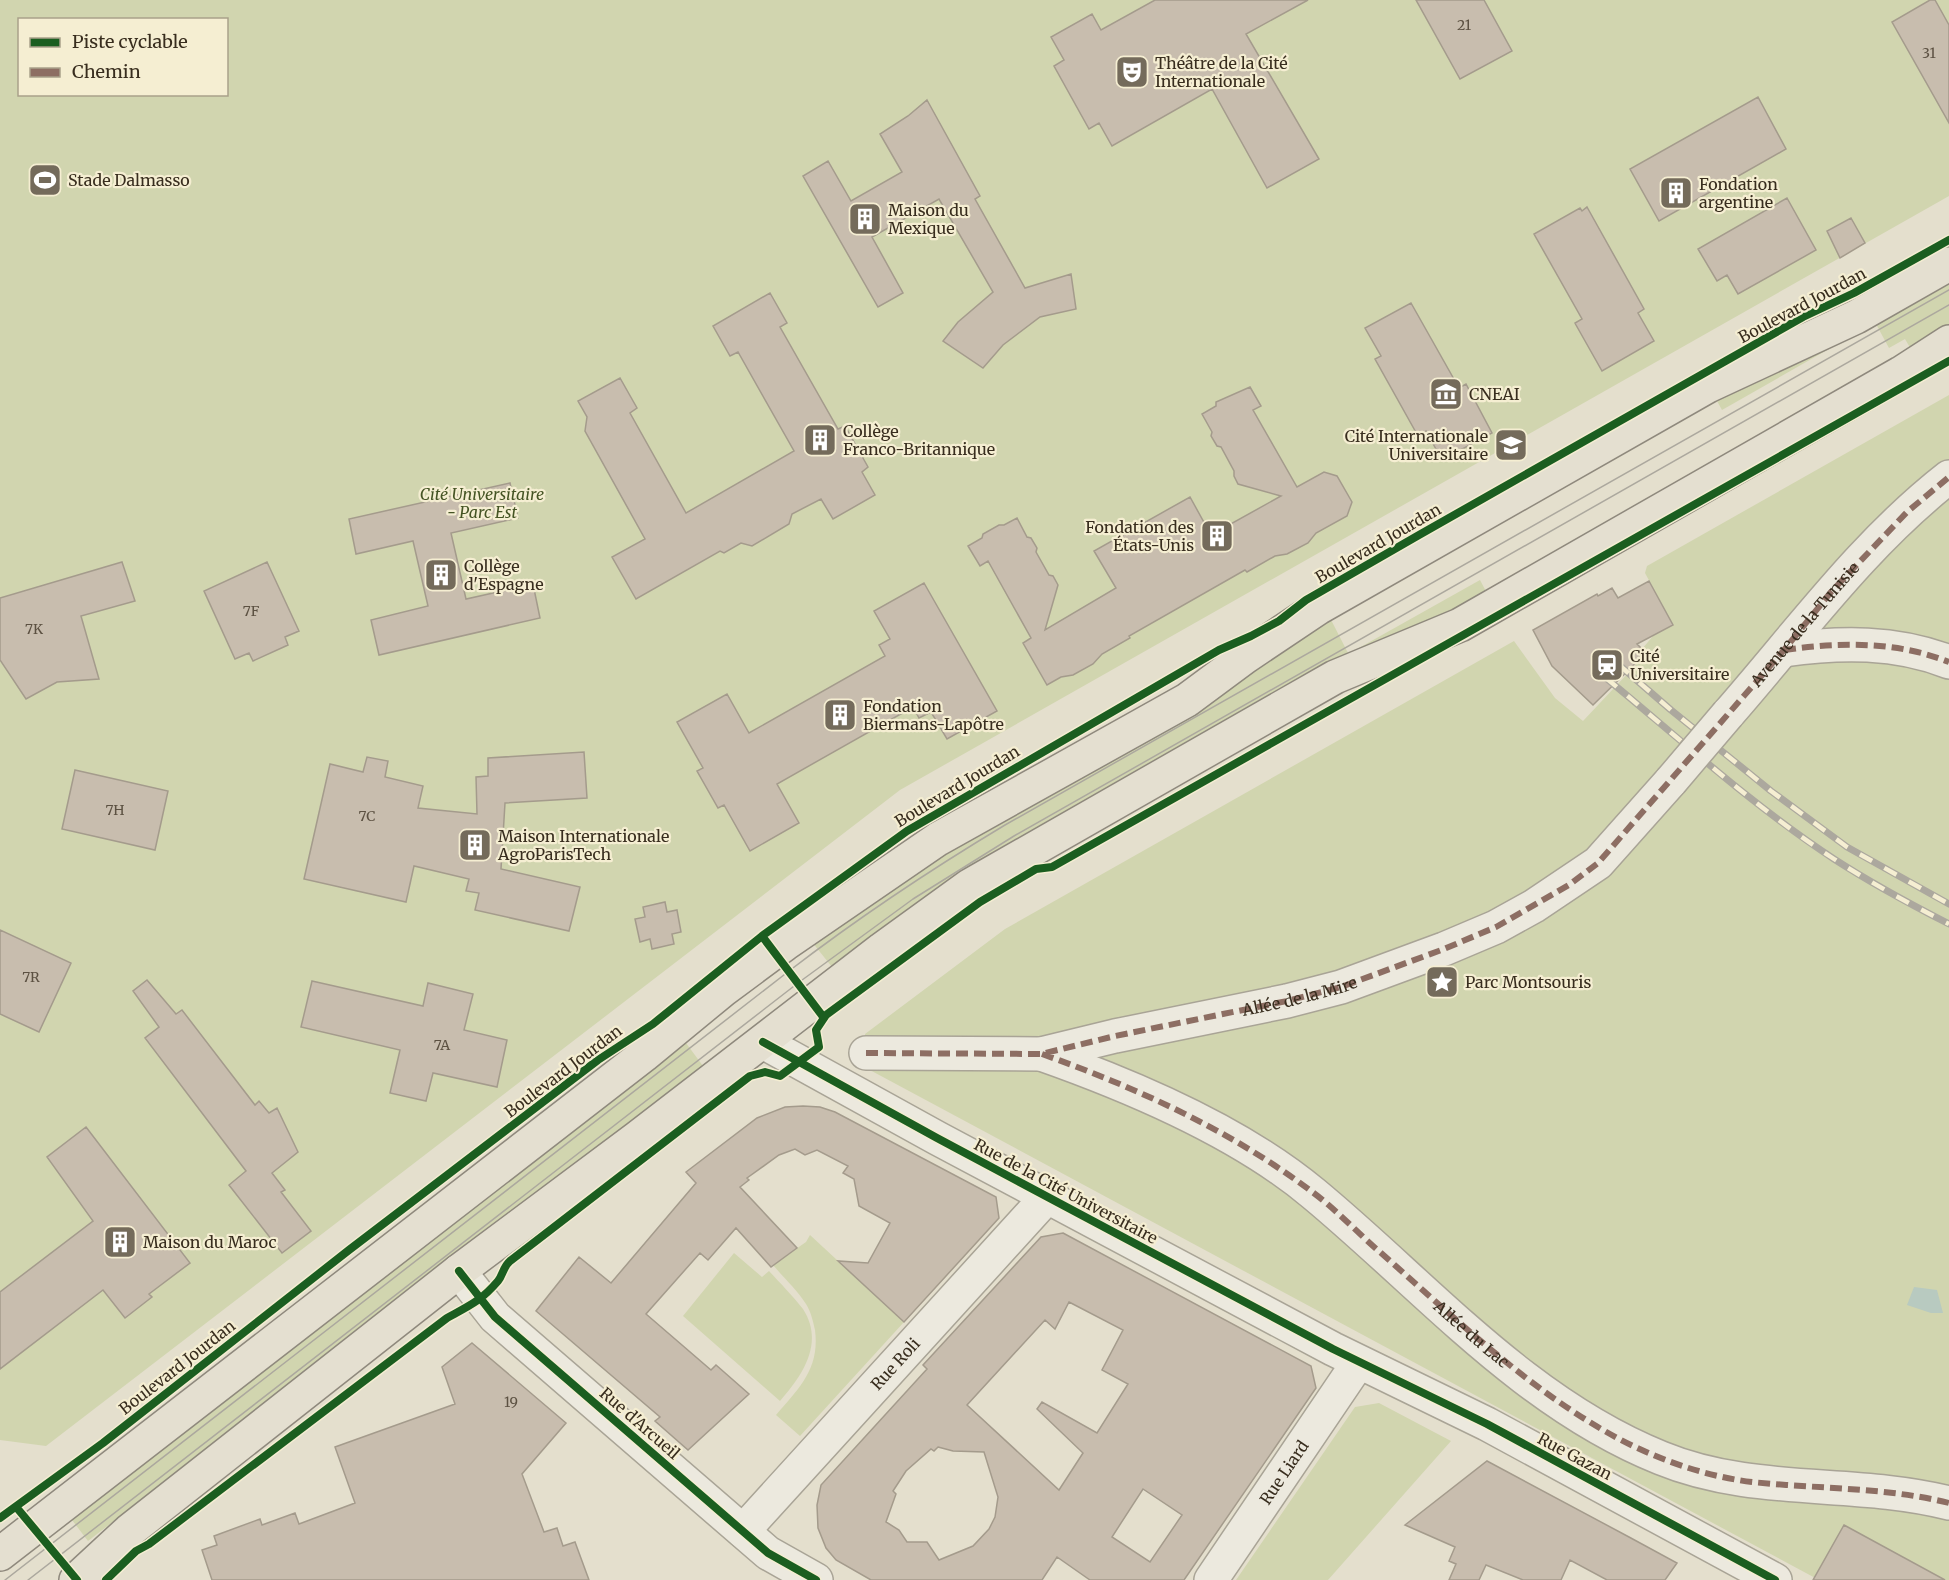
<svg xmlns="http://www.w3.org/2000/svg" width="1949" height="1580" font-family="Merriweather,serif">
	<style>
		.green { fill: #d1d5af; fill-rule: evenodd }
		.water { fill: #b8cac0 }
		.building { fill: #c8bdae; stroke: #a49b8c; stroke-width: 1.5; fill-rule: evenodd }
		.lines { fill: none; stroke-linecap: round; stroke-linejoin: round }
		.minor-casing { stroke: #a9a496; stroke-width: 36 }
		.major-casing { stroke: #8f897d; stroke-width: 36 }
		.minor { stroke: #ece9de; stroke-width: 33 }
		.major { stroke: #e4dfd0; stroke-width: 33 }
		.tram { stroke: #aca89e; stroke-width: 1.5 }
		.rail-casing { stroke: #aca89e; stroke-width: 7 }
		.rail { stroke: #f5eed2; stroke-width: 4.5; stroke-dasharray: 14; stroke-linecap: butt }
		.minor-bridge-casing { stroke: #a9a496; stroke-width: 36; stroke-linecap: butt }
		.minor-bridge { stroke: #ece9de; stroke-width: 33 }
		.quiet { stroke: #8d6e63; stroke-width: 6; stroke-dasharray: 12 6; stroke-linecap: butt }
		.cycleway-casing { stroke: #f5eed2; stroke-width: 11 }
		.cycleway { stroke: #1b5e20; stroke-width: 8 }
		.labels { text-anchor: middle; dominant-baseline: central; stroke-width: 4.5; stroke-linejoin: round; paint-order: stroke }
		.number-label { font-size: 14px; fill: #5c5142 }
		.poi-label { font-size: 16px; fill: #382d1e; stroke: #f5eed2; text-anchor: start }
		.street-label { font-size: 16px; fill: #382d1e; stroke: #f5eed2 }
		.park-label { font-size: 16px; font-style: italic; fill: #455424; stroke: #f5eed2 }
	</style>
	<rect width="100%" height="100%" fill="#e4dfcd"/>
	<!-- green -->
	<path class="green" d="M0,0H1949V196L900,790L46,1446L0,1440ZM20,20H226V94H20Z
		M1949,283V331L1915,356L1905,339L1889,348L1876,324Z
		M1850,337L1722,410L1712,392Z
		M1949,395V1580H1819L868,1069L865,1034L1005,929L1514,641L1555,698L1583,721L1646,654L1642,649L1653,636L1673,625L1645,573L1647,566Z
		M1480,580L1489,597L1350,653Z
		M1327,612L1348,653L1008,848L832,967L812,942L897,881Z
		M686,1043L703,1066L88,1541L72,1520Z
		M810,1235L904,1322L800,1436L776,1415C799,1388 820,1369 815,1330C813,1321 811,1312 806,1304C797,1290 784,1278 773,1265L806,1242Z
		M734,1253L762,1277L769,1271C780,1283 793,1296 803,1309C825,1343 802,1376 780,1401L683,1316Z
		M1379,1403L1451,1441L1328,1580H1236L1355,1407Z"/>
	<!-- water -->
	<path class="water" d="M1914,1287L1937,1290L1943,1313H1931L1907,1305Z"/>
	<!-- building -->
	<path class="building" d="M1155,0H1308L1246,34L1319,159L1267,188L1212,89L1112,146L1099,123L1089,129L1054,66L1064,60L1051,37L1092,14L1101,30Z
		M1416,0H1484L1512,51L1460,79Z
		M1930,0H1935L1949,25V123L1892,22Z
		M1758,97L1786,149L1659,221L1630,169Z
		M927,100L980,196L975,199L1025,288L1071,274L1076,309L1040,317L1003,345L983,368L943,341L958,322L993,292L939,199L872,237L903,293L878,307L803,176L828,161L851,201L902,172L880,134L908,116Z
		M1787,198L1816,250L1738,294L1727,275L1717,281L1698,249Z
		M1587,207L1644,309L1638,313L1654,341L1602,371L1576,325L1575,323L1582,319L1534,234L1580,208L1582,211Z
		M1851,218L1865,243L1840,258L1827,231Z
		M770,293L787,323L780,327L838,429L845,426L868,467L862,472L875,495L833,519L821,499L792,514L789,524L752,546L741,543L724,553L720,551L636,599L612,557L645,539L585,431L587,417L578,401L620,378L637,408L630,413L686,513L794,451L738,352L730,356L713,326Z
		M1411,303L1459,388L1466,384L1492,433L1442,460L1426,431L1418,436L1375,359L1381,356L1365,328Z
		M1250,387L1261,406L1253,410L1297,487L1324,472L1337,476L1352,502L1347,516L1316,533L1308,543L1287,554L1275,556L1247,572L1245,570L1129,636L1130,638L1102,654L1093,664L1073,675L1061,677L1047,685L1023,643L1031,638L988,561L980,566L968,546L982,538L983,534L999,525H1004L1017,518L1027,537L1031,538L1037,548L1036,552L1049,575L1053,576L1058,585L1045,630L1116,588L1094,551L1190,497L1211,535L1281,496L1238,484L1234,476V471L1221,447L1217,446L1211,436L1212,432L1202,414L1216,406V402Z
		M510,483L518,518L451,533L466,599L533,584L540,618L379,655L371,620L428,606L413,541L356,554L349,519Z
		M122,562L135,601L81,616L99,679L57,682L26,699L0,660V598Z
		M267,562L299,631L285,637L288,645L253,661L249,653L235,659L204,591Z
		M1649,581L1673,625L1637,644L1646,653L1593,705L1552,666L1533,630L1597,594L1598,596L1612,588L1618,598Z
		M924,583L997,711L947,739L931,712L919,718L913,707L777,784L799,823L750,851L724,805L718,808L697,771L703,768L677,722L727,694L749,733L885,656L879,645L890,639L874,611Z
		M584,752L587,798L505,803L501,869L580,887L569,931L475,910L479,893L466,891L469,879L414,866L406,902L304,879L330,764L363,772L367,757L388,761L385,777L423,786L418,808L477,814L476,777L488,776V758Z
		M75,770L168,791L155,850L62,829Z
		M665,902L667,912L677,910L681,932L672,934L674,944L652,949L650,939L640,942L635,919L645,917L643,907Z
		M0,930L71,963L39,1032L0,1014Z
		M147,980L176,1014L182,1010L255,1105L259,1101L269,1113L277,1108L298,1152L272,1173L285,1190L281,1192L311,1231L282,1253L229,1185L246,1171L145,1038L159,1027L133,991Z
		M312,981L423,1006L428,983L473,994L464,1030L507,1040L497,1087L433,1073L426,1101L390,1093L400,1050L301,1027Z
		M803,1106L820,1107L835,1112L996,1197L999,1218L904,1322L838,1261L868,1263L890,1223L859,1206L854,1179L843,1173L848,1166L817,1150L805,1155L795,1149L779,1155L747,1178L749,1180L740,1187L797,1248L771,1267L736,1228L708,1260L700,1253L646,1314L711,1370L716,1365L749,1394L688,1450L655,1421L660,1417L536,1311L579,1257L611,1283L696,1183L686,1172L757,1118L785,1107Z
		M86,1127L190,1263L149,1294L152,1297L125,1318L103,1290L0,1369V1292L93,1221L47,1157Z
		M1063,1233L1311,1366L1316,1388L1184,1580H1090L1057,1557L1042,1580H871L836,1560L826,1548L818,1528L817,1505L821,1485L927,1369L923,1365L1041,1237ZM1069,1302L1123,1330L1102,1370L1128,1384L1097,1433L1042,1402L1037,1409L1083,1453L1059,1490L967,1405L1045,1320L1055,1329ZM938,1447L953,1451L984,1452L998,1497L995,1517L989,1529L973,1546L939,1560L927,1542H907L899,1530L886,1522L896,1494L893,1491L906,1471L931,1449L934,1451ZM1143,1489L1182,1515L1150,1562L1112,1537Z
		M472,1343L566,1423L522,1474L544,1532L557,1528L563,1546L575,1542L589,1580H212L202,1550L217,1545L214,1536L260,1519L262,1525L295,1513L299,1524L355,1503L335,1447L455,1404L442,1367Z
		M1487,1461L1629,1537L1677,1563L1665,1580H1607L1570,1560L1561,1580H1523L1486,1565L1479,1580H1449L1456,1564L1449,1561L1455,1547L1405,1525Z
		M1844,1525L1945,1580H1813Z"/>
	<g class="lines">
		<!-- minor casing -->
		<g class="minor-casing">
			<g id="minor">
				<path d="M1784,650C1840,642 1896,641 1949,662"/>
				<path id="s1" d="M1728,714C1799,633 1863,544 1949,477"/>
				<path d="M763,1042L937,1138L1333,1349L1487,1424L1775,1580"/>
				<path id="s2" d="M866,1053L1041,1054L1115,1036L1287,1001L1341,987L1444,949L1496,927L1534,906L1598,863L1671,781"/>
				<path id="s3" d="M1041,1054C1132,1086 1240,1132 1314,1194C1425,1286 1524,1403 1661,1458C1753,1496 1854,1479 1949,1503"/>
				<path d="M459,1271L495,1317L768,1553L816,1580"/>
				<path id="s4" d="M743,1531L1047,1197"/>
				<path id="s5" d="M1211,1580L1358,1363"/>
			</g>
		</g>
		<!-- major casing -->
		<g class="major-casing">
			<path id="major" d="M0,1554L644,1055L723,990L785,944L938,839L1187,700L1245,657L1318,608L1708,386L1856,317L1949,264
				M76,1580L129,1531L459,1271L637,1138L882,949L969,886L1335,677L1460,625L1901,373L1949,342"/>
		</g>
		<!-- minor -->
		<use href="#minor" class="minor"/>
		<!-- major -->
		<use href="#major" class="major"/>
		<!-- tram -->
		<path class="tram" d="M5,1580L789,971C858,918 930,870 1005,825L1949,290
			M28,1580L798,983L913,899L1014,836L1949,305"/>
		<!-- rail casing -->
		<g class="rail-casing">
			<path id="rail" d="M1618,664L1671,710L1771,791L1847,847L1949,904
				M1606,678C1680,739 1753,806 1834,859C1871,883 1910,904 1949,924"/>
		</g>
		<!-- rail -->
		<use href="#rail" class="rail"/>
		<!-- minor-bridge casing -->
		<g class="minor-bridge-casing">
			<path id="minor-bridge" d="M1671,781L1728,714"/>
		</g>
		<!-- minor-bridge -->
		<use href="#minor-bridge" class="minor-bridge"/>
		<!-- quiet -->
		<path class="quiet" d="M1784,650C1840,642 1896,641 1949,662
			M866,1053L1041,1054L1115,1036L1287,1001L1341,987L1444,949L1496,927L1569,885L1598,863L1784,650L1831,592L1907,512L1949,477
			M1042,1054C1137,1088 1230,1130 1311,1191C1333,1207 1353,1228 1373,1246C1449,1312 1521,1384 1610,1434C1653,1458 1703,1476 1752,1482C1818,1489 1885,1487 1949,1503"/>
		<!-- cycleway casing -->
		<g class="cycleway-casing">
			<path id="cycleway" d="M762,936L824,1018
				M763,1042L937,1138L1333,1349L1487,1424L1775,1580
				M459,1271L495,1317L768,1553L816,1580
				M17,1508L77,1580
				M0,1518L103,1443L349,1250L598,1060L653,1024L762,936L907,831L1219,650L1251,636L1279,621L1306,600L1419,535L1803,317L1854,293L1949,240
				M106,1580L136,1551L149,1544L447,1318C469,1306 481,1301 498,1281C503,1275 503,1267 510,1261L750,1076L765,1072L780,1076L819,1047L816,1030L826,1015L980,902L1036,869L1052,867L1949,361"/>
		</g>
		<!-- cycleway -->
		<use href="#cycleway" class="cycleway"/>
	</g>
	<!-- icons -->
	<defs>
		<g id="theatre-square" transform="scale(1.725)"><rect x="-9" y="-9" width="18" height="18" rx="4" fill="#746b5b" stroke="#f5eed2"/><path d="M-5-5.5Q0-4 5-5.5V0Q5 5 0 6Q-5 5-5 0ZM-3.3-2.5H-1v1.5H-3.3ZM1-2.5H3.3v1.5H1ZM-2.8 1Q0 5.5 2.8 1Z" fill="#fff"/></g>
		<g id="stadium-square" transform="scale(1.725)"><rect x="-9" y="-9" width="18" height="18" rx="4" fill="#746b5b" stroke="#f5eed2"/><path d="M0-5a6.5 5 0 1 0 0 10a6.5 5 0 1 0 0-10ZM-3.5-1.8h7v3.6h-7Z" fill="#fff"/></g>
		<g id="building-square" transform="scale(1.725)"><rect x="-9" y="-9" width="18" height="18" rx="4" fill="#746b5b" stroke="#f5eed2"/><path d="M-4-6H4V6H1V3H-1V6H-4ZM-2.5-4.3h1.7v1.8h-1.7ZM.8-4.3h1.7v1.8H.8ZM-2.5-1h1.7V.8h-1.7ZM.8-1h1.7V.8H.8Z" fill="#fff"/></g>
		<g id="museum-square" transform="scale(1.725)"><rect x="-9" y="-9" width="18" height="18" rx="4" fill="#746b5b" stroke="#f5eed2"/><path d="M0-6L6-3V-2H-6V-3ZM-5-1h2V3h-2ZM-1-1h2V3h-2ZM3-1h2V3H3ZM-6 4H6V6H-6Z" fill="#fff"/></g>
		<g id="university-square" transform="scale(1.725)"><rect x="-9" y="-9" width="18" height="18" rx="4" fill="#746b5b" stroke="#f5eed2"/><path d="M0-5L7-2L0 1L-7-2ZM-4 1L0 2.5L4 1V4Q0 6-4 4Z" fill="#fff"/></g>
		<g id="station-square" transform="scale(1.725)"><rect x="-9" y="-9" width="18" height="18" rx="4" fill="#746b5b" stroke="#f5eed2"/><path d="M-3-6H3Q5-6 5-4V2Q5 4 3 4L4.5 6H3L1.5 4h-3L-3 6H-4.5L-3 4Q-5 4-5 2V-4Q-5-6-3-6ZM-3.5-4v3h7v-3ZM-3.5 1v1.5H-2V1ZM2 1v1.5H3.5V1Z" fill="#fff"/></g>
		<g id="sight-square" transform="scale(1.725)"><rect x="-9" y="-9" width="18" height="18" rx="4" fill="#746b5b" stroke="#f5eed2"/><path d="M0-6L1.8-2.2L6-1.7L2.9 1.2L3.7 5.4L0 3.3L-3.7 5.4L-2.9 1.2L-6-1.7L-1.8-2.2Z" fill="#fff"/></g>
	</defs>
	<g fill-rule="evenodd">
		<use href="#theatre-square" x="1132" y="72"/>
		<use href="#stadium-square" x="45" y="180"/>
		<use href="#building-square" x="1676" y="193"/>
		<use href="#building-square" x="865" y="219"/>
		<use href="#museum-square" x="1446" y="394"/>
		<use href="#building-square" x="820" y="440"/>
		<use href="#university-square" x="1511" y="445"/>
		<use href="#building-square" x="1217" y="536"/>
		<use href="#building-square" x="441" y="575"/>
		<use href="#station-square" x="1607" y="665"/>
		<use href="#building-square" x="840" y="715"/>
		<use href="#building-square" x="475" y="845"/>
		<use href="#sight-square" x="1442" y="982"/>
		<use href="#building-square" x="120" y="1242"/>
	</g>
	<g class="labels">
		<!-- number labels -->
		<g class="number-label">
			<text x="1464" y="25">21</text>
			<text x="1929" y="53">31</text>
			<text x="251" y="611">7F</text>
			<text x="34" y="629">7K</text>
			<text x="115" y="810">7H</text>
			<text x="367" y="816">7C</text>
			<text x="31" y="977">7R</text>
			<text x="442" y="1045">7A</text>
			<text x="511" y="1402">19</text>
		</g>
		<!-- poi labels -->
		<g class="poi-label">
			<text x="1155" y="63">Théâtre de la Cité<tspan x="1155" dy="18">Internationale</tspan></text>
			<text x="68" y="180">Stade Dalmasso</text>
			<text x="1699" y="184">Fondation<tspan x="1699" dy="18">argentine</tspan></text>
			<text x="888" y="210">Maison du<tspan x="888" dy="18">Mexique</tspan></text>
			<text x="1469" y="394">CNEAI</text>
			<text x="843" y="431">Collège<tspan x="843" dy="18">Franco-Britannique</tspan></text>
			<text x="1488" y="436" text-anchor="end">Cité Internationale<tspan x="1488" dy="18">Universitaire</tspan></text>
			<text x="1194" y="527" text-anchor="end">Fondation des<tspan x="1194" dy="18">États-Unis</tspan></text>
			<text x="464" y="566">Collège<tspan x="464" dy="18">d'Espagne</tspan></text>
			<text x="1630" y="656">Cité<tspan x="1630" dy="18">Universitaire</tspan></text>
			<text x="863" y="706">Fondation<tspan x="863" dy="18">Biermans-Lapôtre</tspan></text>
			<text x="498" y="836">Maison Internationale<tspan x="498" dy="18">AgroParisTech</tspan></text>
			<text x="1465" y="982">Parc Montsouris</text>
			<text x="143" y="1242">Maison du Maroc</text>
		</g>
		<!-- street labels -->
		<g class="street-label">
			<text transform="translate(1802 305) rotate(-28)">Boulevard Jourdan</text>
			<text transform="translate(1378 543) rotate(-30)">Boulevard Jourdan</text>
			<text stroke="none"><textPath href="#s1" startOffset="118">Avenue de la Tunisie</textPath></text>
			<text transform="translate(957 786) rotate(-31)">Boulevard Jourdan</text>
			<text stroke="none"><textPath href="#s2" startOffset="440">Allée de la Mire</textPath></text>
			<text transform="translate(563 1071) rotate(-37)">Boulevard Jourdan</text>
			<text transform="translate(1066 1191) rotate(28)">Rue de la Cité Universitaire</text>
			<text stroke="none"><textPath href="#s3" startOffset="519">Allée du Lac</textPath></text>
			<text stroke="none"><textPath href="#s4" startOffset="226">Rue Roli</textPath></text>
			<text transform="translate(177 1367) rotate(-38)">Boulevard Jourdan</text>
			<text transform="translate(640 1423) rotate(41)">Rue d'Arcueil</text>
			<text transform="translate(1575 1456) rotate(28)">Rue Gazan</text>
			<text stroke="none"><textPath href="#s5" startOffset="130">Rue Liard</textPath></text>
		</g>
		<!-- park labels -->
		<g class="park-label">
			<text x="482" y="494">Cité Universitaire<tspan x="482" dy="18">- Parc Est</tspan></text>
		</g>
	</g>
	<!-- legend -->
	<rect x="18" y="18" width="210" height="78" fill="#f5eed2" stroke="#a9a18a" stroke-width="1.5"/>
	<rect x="30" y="38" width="30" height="9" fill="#1b5e20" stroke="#a9a18a" stroke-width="1.5"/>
	<text x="72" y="48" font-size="18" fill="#382d1e">Piste cyclable</text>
	<rect x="30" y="68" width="30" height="9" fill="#8d6e63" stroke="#a9a18a" stroke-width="1.5"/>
	<text x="72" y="78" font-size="18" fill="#382d1e">Chemin</text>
</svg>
